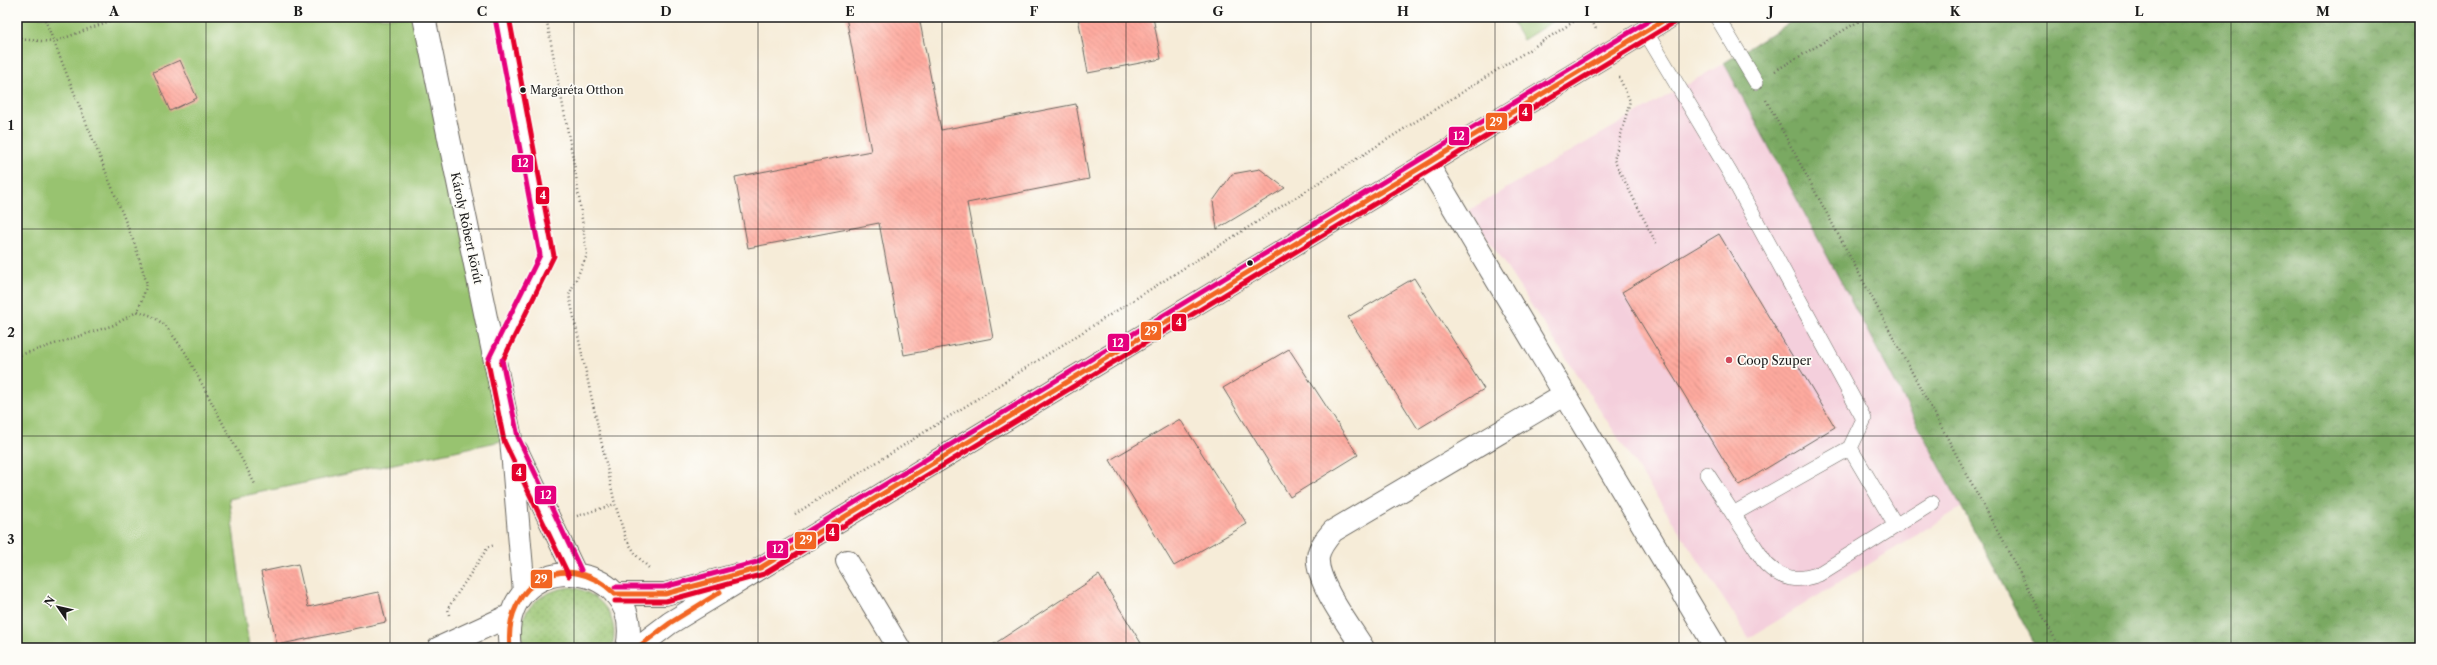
<svg xmlns="http://www.w3.org/2000/svg" width="2437" height="665" font-family="'Libre Caslon Text',serif">
	<style>
		.built { fill: #f4cfdc }
		.grass { fill: url(#grass-dots); stroke: #5a7046 }
		.forest { fill: url(#forest-crowns); stroke: #4b623f }
		.green { fill: #98c370; stroke: #5a7046 }
		.building { fill: url(#building-back-hatch) }
		.lines { fill: none; stroke-linecap: round; stroke-linejoin: round }
		.service-casing { stroke: #68655e; stroke-width: 16 }
		.minor-casing { stroke: #68655e; stroke-width: 24 }
		.tertiary-casing { stroke: #68655e; stroke-width: 24 }
		.path { stroke: #68655e; stroke-width: 2.5; stroke-dasharray: 1 3; stroke-linecap: butt }
		.service { stroke: #fff; stroke-width: 15 }
		.minor { stroke: #fff; stroke-width: 22 }
		.tertiary { stroke: #fff; stroke-width: 22 }
		.bus-1-casing { stroke: #fdfcf7; stroke-width: 8 }
		.bus-2-casing { stroke: #fdfcf7; stroke-width: 8 }
		.bus-3-casing { stroke: #fdfcf7; stroke-width: 8 }
		.bus-1 { stroke: #f26522; stroke-width: 5 }
		.bus-2 { stroke: #e4002b; stroke-width: 5 }
		.bus-3 { stroke: #e5007d; stroke-width: 5 }
		.grid { fill: none; stroke: #1c1c1c; stroke-width: 1; stroke-opacity: 0.55 }
		.bus-dot { fill: #1c1c1c; stroke: #fdfcf7; stroke-width: 1.5 }
		.poi-dot { fill: #d1495b; stroke: #fdfcf7; stroke-width: 1.5 }
		.labels { text-anchor: middle; dominant-baseline: central; stroke-width: 3.5; stroke-linejoin: round; paint-order: stroke }
		.bus-label { font-size: 11px; fill: #1c1c1c; stroke: #fdfcf7; text-anchor: start }
		.street-label { font-size: 12px; fill: #1c1c1c; stroke: #fdfcf7 }
		.poi-label { font-size: 12px; fill: #1c1c1c; stroke: #fdfcf7; text-anchor: start }
		.line-badge { stroke: #fdfcf7; stroke-width: 1.5 }
		.badge-label { font-size: 11px; text-anchor: middle; font-weight: bold; fill: #fff }
		.neatline { fill: none; stroke: #1c1c1c; stroke-width: 1.5 }
		.grid-label { font-size: 13px; text-anchor: middle; font-weight: bold; fill: #1c1c1c }
	</style>
	<defs>
		<pattern id="grass-dots" width="8" height="8" patternUnits="userSpaceOnUse"><rect width="8" height="8" fill="#98c370"/><path d="M2 2h.1M6 6h.1" fill="none" stroke="#82a760" stroke-width="1.8" stroke-linecap="round"/></pattern>
		<pattern id="forest-crowns" width="20" height="18" patternUnits="userSpaceOnUse"><rect width="20" height="18" fill="#7aa962"/><path d="M2 6a3 3 0 1 1 6 0M12 15a3 3 0 1 1 6 0" fill="none" stroke="#638950"/></pattern>
		<pattern id="building-back-hatch" width="6" height="6" patternUnits="userSpaceOnUse"><rect width="6" height="6" fill="#feaa9f"/><path d="M-1 5l2 2M0 0l6 6M5-1l2 2" fill="none" stroke="#d99288"/></pattern>
	</defs>
	<rect width="100%" height="100%" fill="#fdfcf7"/>
	<filter id="ink" filterUnits="userSpaceOnUse"><feTurbulence type="fractalNoise" baseFrequency=".025" numOctaves="2"/><feDisplacementMap in="SourceGraphic" scale="8" xChannelSelector="R" yChannelSelector="G"/><feConvolveMatrix kernelMatrix="1 2 1 2 8 2 1 2 1" color-interpolation-filters="sRGB"/></filter>
	<filter id="wash" filterUnits="userSpaceOnUse"><feTurbulence type="fractalNoise" baseFrequency=".012" numOctaves="4" result="noise"/><feDisplacementMap in="SourceGraphic" scale="16" xChannelSelector="R" yChannelSelector="G"/><feGaussianBlur stdDeviation="0.9" result="paint"/><feColorMatrix in="noise" values="0 0 0 0 0 0 0 0 0 0 0 0 0 0 0 0 0 1.4 0 .05"/><feComposite in="paint" operator="in"/></filter>
	<g filter="url(#wash)">
		<rect width="100%" height="100%" fill="#f6ecd8"/>
		<!-- built -->
		<path class="built" d="M1724,63L1962,507L1749,638L1469,210Z"/>
		<!-- grass -->
		<path class="grass" d="M573,587C602,595 620,617 612,648H524C511,613 541,589 573,587Z"/>
		<!-- forest -->
		<path class="forest" d="M1799,17H2420V648H2037L1724,63Z"/>
		<!-- green -->
		<path class="green" d="M17,17H424L511,439L229,499L249,648H17Z
			M1509,17H1560L1523,40Z"/>
		<g id="blocks">
			<!-- building -->
			<path class="building" d="M846,17H919L941,130L1076,104L1089,179L967,203L993,338L904,355L879,223L748,248L735,177L871,151Z
				M1078,17H1153L1161,59L1088,73Z
				M180,60L197,98L170,111L153,72Z
				M1260,169L1285,188L1217,229L1213,201L1232,174Z
				M1719,234L1835,427L1739,485L1622,292Z
				M1414,278L1484,389L1418,429L1348,317Z
				M1289,349L1358,455L1290,497L1223,388Z
				M1180,419L1247,524L1174,566L1110,460Z
				M298,564L308,607L379,592L386,622L277,645L261,572Z
				M1099,575L1144,648H988Z"/>
		</g>
	</g>
	<g filter="url(#ink)">
		<use href="#blocks" fill-opacity="0" stroke="#68655e" stroke-width="1"/>
		<g class="lines">
			<!-- service casing -->
			<g class="service-casing">
				<path id="service" d="M1717,17L1756,82
					M1645,31L1730,173L1864,419L1850,448L1896,526
					M495,361L547,256L502,17
					M1707,474L1766,564C1782,580 1798,582 1819,574L1932,503
					M1733,514L1850,448"/>
			</g>
			<!-- minor casing -->
			<g class="minor-casing">
				<path id="minor" d="M1427,163L1716,648
					M847,561L899,648
					M1363,648C1350,627 1315,581 1318,557C1319,547 1327,538 1333,531L1565,394"/>
			</g>
			<!-- tertiary casing -->
			<g class="tertiary-casing">
				<path id="tertiary" d="M424,17L511,439L524,592
					M517,451L575,573
					M615,594H665L736,575
					M439,648L511,615
					M510,648C495,546 647,553 627,648
					M637,648L670,623L1669,17"/>
			</g>
			<!-- path -->
			<path class="path" d="M546,17L575,169L587,255L569,295L615,504L626,539L637,556L649,568
				M1590,17L1597,31
				M17,39L54,42L120,17
				M1775,71L1866,17
				M1619,77L1630,101L1614,160L1657,245
				M1766,100L2060,648
				M138,311L152,316L166,326L185,352L256,486
				M17,356L114,325L138,311L147,284L135,245L44,17
				M795,514L1581,17
				M577,516L615,504
				M449,615L448,608L488,547L495,545"/>
			<!-- service -->
			<use href="#service" class="service"/>
			<!-- minor -->
			<use href="#minor" class="minor"/>
			<!-- tertiary -->
			<use href="#tertiary" class="tertiary"/>
			<!-- bus-1 casing -->
			<g class="bus-1-casing">
				<path id="bus-1" d="M615,594H665L760,568L1669,17
					M510,648C503,582 567,547 615,594
					M637,648L670,623L720,592"/>
			</g>
			<!-- bus-2 casing -->
			<g class="bus-2-casing">
				<path id="bus-2" d="M488,362L504,441L569,576
					M501,364L554,256L509,17
					M615,601H666L764,574L1673,23"/>
			</g>
			<!-- bus-3 casing -->
			<g class="bus-3-casing">
				<path id="bus-3" d="M489,358L540,255L495,18
					M502,360L518,437L581,570
					M615,587H664L757,562L1655,17"/>
			</g>
			<!-- bus-1 -->
			<use href="#bus-1" class="bus-1"/>
			<!-- bus-2 -->
			<use href="#bus-2" class="bus-2"/>
			<!-- bus-3 -->
			<use href="#bus-3" class="bus-3"/>
		</g>
	</g>
	<!-- grid -->
	<path class="grid" d="M206,17V648M390,17V648M574,17V648M758,17V648M942,17V648M1126,17V648M1311,17V648M1495,17V648M1679,17V648M1863,17V648M2047,17V648M2231,17V648M17,229H2420M17,436H2420"/>
	<!-- markers -->
	<g class="bus-dot">
		<circle cx="523" cy="90" r="3.5"/>
		<circle cx="1250" cy="263" r="3.5"/>
	</g>
	<circle class="poi-dot" cx="1729" cy="360" r="4"/>
	<g class="labels">
		<!-- bus labels -->
		<g class="bus-label">
			<text x="530" y="90">Margaréta Otthon</text>
		</g>
		<!-- street labels -->
		<g class="street-label">
			<text transform="translate(467 228) rotate(78)">Károly Róbert körút</text>
		</g>
		<!-- poi labels -->
		<g class="poi-label">
			<text x="1737" y="360">Coop Szuper</text>
		</g>
	</g>
	<g class="line-badge">
		<rect x="1518" y="103" width="15" height="19" rx="4" fill="#e4002b"/>
		<rect x="1485" y="112" width="23" height="19" rx="4" fill="#f26522"/>
		<rect x="1448" y="126" width="22" height="20" rx="4" fill="#e5007d"/>
		<rect x="511" y="154" width="23" height="19" rx="4" fill="#e5007d"/>
		<rect x="535" y="186" width="15" height="19" rx="4" fill="#e4002b"/>
		<rect x="1171" y="313" width="16" height="19" rx="4" fill="#e4002b"/>
		<rect x="1140" y="321" width="22" height="20" rx="4" fill="#f26522"/>
		<rect x="1107" y="333" width="23" height="19" rx="4" fill="#e5007d"/>
		<rect x="511" y="463" width="16" height="19" rx="4" fill="#e4002b"/>
		<rect x="534" y="485" width="23" height="20" rx="4" fill="#e5007d"/>
		<rect x="825" y="523" width="15" height="19" rx="4" fill="#e4002b"/>
		<rect x="794" y="531" width="23" height="19" rx="4" fill="#f26522"/>
		<rect x="766" y="540" width="23" height="19" rx="4" fill="#e5007d"/>
		<rect x="530" y="569" width="23" height="20" rx="4" fill="#f26522"/>
	</g>
	<g class="badge-label">
		<text x="1525" y="116">4</text>
		<text x="1496" y="126">29</text>
		<text x="1459" y="140">12</text>
		<text x="523" y="167">12</text>
		<text x="543" y="199">4</text>
		<text x="1179" y="326">4</text>
		<text x="1151" y="335">29</text>
		<text x="1118" y="347">12</text>
		<text x="519" y="476">4</text>
		<text x="546" y="499">12</text>
		<text x="832" y="536">4</text>
		<text x="806" y="544">29</text>
		<text x="778" y="553">12</text>
		<text x="541" y="583">29</text>
	</g>
	<!-- margin -->
	<rect width="2437" height="665" fill="none" stroke="#fdfcf7" stroke-width="44"/>
	<!-- north arrow -->
	<g transform="translate(58 607) rotate(304)" stroke="#fdfcf7" stroke-width="3" paint-order="stroke">
	<path d="M0-3L7 15L0 10L-7 15Z" fill="#1c1c1c"/>
	<text y="-6" font-size="11" font-weight="bold" text-anchor="middle" fill="#1c1c1c">N</text>
	</g>
	<rect x="22" y="22" width="2393" height="621" class="neatline"/>
	<g class="grid-label">
		<text x="114" y="16">A</text>
		<text x="298" y="16">B</text>
		<text x="482" y="16">C</text>
		<text x="666" y="16">D</text>
		<text x="850" y="16">E</text>
		<text x="1034" y="16">F</text>
		<text x="1218" y="16">G</text>
		<text x="1403" y="16">H</text>
		<text x="1587" y="16">I</text>
		<text x="1771" y="16">J</text>
		<text x="1955" y="16">K</text>
		<text x="2139" y="16">L</text>
		<text x="2323" y="16">M</text>
		<text x="11" y="130">1</text>
		<text x="11" y="337">2</text>
		<text x="11" y="544">3</text>
	</g>
</svg>
